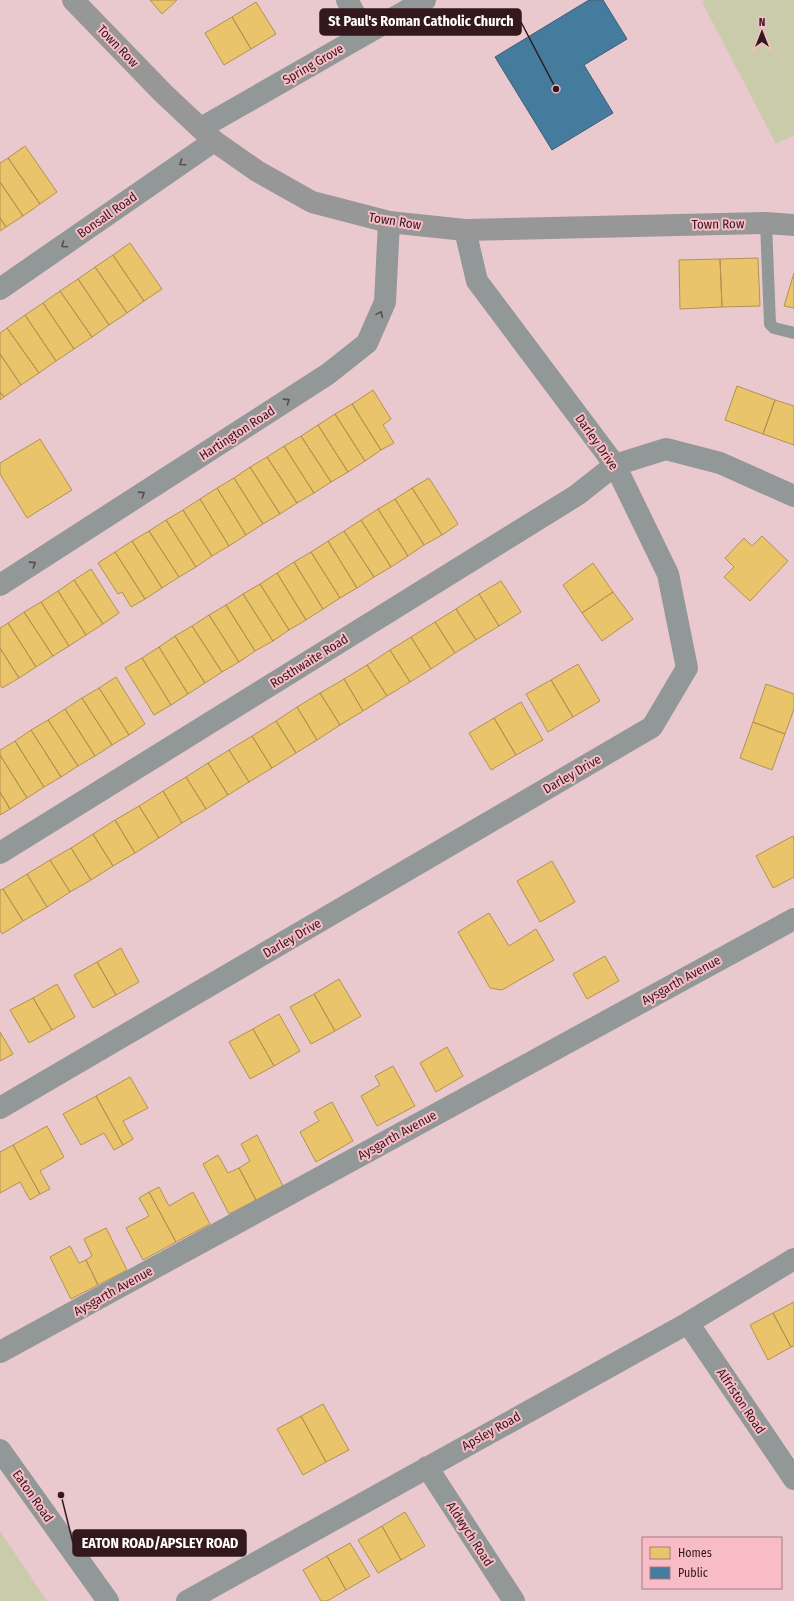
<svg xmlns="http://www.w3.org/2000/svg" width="794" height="1601" font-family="'Fira Sans Condensed',sans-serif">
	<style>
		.green { fill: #cacbaa }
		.homes { fill: #e9c46a; stroke: #b29153 }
		.public { fill: #457b9d; stroke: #405e77 }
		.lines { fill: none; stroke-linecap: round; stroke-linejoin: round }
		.lane { stroke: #929798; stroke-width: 12 }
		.street { stroke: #929798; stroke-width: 22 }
		.secondary { stroke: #989798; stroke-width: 22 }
		.oneway { stroke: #594b4f }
		.labels { text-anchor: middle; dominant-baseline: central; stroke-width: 4; stroke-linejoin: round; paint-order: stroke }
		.street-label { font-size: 13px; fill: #33191e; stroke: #f7bcc5 }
		.leader { fill: none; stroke: #33191e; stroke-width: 1.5 }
		.callout-dot { fill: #33191e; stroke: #f7bcc5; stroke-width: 1.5 }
		.callout { fill: #33191e; stroke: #33191e; stroke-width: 1.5 }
		.callout-label { font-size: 14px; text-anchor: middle; font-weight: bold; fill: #fff }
	</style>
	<rect width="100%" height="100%" fill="#eac9ce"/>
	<!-- green -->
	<path class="green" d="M705,0H794V135L776,144L702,2Z
		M0,1531L47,1601H0Z"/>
	<!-- homes -->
	<path class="homes" d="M150,0H177L162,14Z
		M256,2L276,34L251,49L232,17Z
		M232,17L251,49L224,65L205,33Z
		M25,146L57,192L40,204L8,158Z
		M8,158L40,204L23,216L0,182V163Z
		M0,182L23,216L6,227L0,218Z
		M0,218L6,227L0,231Z
		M130,243L162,289L144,301L113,255Z
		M113,255L144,301L127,313L95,267Z
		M758,258L760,306L722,307L720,259Z
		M720,259L722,307L680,309L679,260Z
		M95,267L127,313L109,325L78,279Z
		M794,273V308L784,306Z
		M78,279L109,325L92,337L60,291Z
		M60,291L92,337L74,349L43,303Z
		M43,303L74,349L56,361L25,315Z
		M25,315L56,361L39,373L7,328Z
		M7,328L39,373L21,385L0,354V333Z
		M0,354L21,385L4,397L0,392Z
		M737,386L775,400L763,434L725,420Z
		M373,390L391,419L383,425L394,443L381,450L352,404Z
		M0,392L4,397L0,400Z
		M775,400L794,406V445L763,434Z
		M352,404L381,450L365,461L335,414Z
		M335,414L365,461L348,472L318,425Z
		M318,425L348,472L331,482L301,436Z
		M301,436L331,482L314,493L284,446Z
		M40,439L72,490L27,518L0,474V463Z
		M284,446L314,493L297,503L267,457Z
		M267,457L297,503L280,514L250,467Z
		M250,467L280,514L263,524L234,478Z
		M234,478L263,524L246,535L217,488Z
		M429,478L458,524L442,535L412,488Z
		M217,488L246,535L229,546L200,499Z
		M412,488L442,535L424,545L395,499Z
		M200,499L229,546L212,556L183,510Z
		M395,499L424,545L408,556L378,509Z
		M378,509L408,556L391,567L361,520Z
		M183,510L212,556L196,567L166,520Z
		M166,520L196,567L179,577L149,531Z
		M361,520L391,567L374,577L344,531Z
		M149,531L179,577L162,588L132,541Z
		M344,531L374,577L357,588L328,541Z
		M762,536L788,561L750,601L724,577L734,567L725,558L744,538L752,546Z
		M132,541L162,588L145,599L115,552Z
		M328,541L357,588L340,598L311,552Z
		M115,552L145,599L131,607L122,592L118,594L98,563Z
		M311,552L340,598L323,609L294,562Z
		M294,562L323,609L306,620L277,573Z
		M593,563L613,592L582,613L563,585Z
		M91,569L119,613L103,624L74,580Z
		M277,573L306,620L289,630L260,584Z
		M74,580L103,624L86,635L58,591Z
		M501,581L521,612L499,626L479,594Z
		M260,584L289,630L273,641L243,594Z
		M58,591L86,635L69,646L41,602Z
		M613,592L633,619L602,641L582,613Z
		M243,594L273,641L255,651L226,605Z
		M479,594L499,626L476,640L456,609Z
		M41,602L69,646L53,656L24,612Z
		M226,605L255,651L239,662L209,615Z
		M456,609L476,640L455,653L435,622Z
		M24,612L53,656L36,667L8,623Z
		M209,615L239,662L222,672L192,626Z
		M435,622L455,653L431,669L411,637Z
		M8,623L36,667L19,678L0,648V628Z
		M192,626L222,672L205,683L175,636Z
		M175,636L205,683L188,694L159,647Z
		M411,637L431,669L410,682L390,650Z
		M159,647L188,694L171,705L142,658Z
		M0,648L19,678L2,688L0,685Z
		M390,650L410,682L387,696L367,665Z
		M142,658L171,705L154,715L125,668Z
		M578,664L600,701L573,717L551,680Z
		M367,665L387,696L363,711L344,679Z
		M116,677L145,724L129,735L99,688Z
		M344,679L363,711L340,725L320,693Z
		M551,680L573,717L548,732L526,694Z
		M766,684L794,694V709L785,734L753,722Z
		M99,688L129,735L112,745L82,698Z
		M320,693L340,725L317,740L297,707Z
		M82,698L112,745L95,756L65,709Z
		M521,702L543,740L516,755L494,718Z
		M297,707L317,740L296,753L276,721Z
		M65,709L95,756L78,766L48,720Z
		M494,718L516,755L491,770L469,733Z
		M48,720L78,766L61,777L31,730Z
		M276,721L296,753L272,768L252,736Z
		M753,722L785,734L772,770L740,758Z
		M31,730L61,777L44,787L15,741Z
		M252,736L272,768L249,782L229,750Z
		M15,741L44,787L27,798L0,755V750Z
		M229,750L249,782L228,795L208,763Z
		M0,755L27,798L10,809L0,792Z
		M208,763L228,795L206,809L186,777Z
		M186,777L206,809L182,823L163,791Z
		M163,791L182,823L159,838L139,806Z
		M0,792L10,809L0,815Z
		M139,806L159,838L135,853L115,820Z
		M115,820L135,853L113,866L93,834Z
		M93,834L113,866L91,880L71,848Z
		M793,836L794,839V877L773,888L756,856Z
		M71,848L91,880L70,892L50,860Z
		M50,860L70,892L47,907L27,874Z
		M552,861L575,902L540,922L517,881Z
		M27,874L47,907L23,921L3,889Z
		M3,889L23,921L2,934L0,930V890Z
		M489,913L509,946L536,929L554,960L502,990L490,988L458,932Z
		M121,948L139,982L116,995L97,962Z
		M605,956L619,981L587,999L573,974Z
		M97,962L116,995L93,1008L74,975Z
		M339,979L361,1016L335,1031L314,994Z
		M57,984L75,1017L52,1030L33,998Z
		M314,994L335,1031L311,1044L290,1007Z
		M33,998L52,1030L29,1043L10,1010Z
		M279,1014L300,1051L274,1066L253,1029Z
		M253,1029L274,1066L250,1079L229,1042Z
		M0,1032L13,1054L0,1061Z
		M447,1047L463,1076L436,1092L420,1063Z
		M393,1066L415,1106L377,1126L361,1096L380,1085L375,1076Z
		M130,1077L148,1108L123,1121L133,1139L123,1145L96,1096Z
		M96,1096L123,1145L114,1150L104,1133L81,1145L63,1114Z
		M332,1102L353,1141L316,1162L300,1132L319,1121L314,1112Z
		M47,1126L64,1157L40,1171L50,1189L40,1194L13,1145Z
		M257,1135L283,1186L256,1200L239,1168L250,1161L241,1144Z
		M13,1145L40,1194L30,1200L20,1182L0,1193V1152Z
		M218,1155L228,1173L239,1168L256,1200L229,1214L203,1164Z
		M159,1187L169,1206L193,1192L210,1224L176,1242L149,1192Z
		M149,1192L176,1242L143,1260L126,1228L149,1216L139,1198Z
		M106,1228L127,1270L98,1285L86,1260L92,1256L84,1239Z
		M70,1246L79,1263L86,1260L98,1285L71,1299L50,1257Z
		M794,1302V1346L791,1347L773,1313Z
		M773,1313L791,1347L768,1360L750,1325Z
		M323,1404L349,1450L326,1462L301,1416Z
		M301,1416L326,1462L303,1475L277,1429Z
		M405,1512L425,1546L401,1560L382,1526Z
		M382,1526L401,1560L378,1573L358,1540Z
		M350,1543L370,1576L346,1590L327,1556Z
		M327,1556L346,1590L327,1601H321L303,1570Z"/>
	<!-- public -->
	<path class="public" d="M589,0H603L627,39L584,65L613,113L552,150L495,57Z"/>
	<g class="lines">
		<!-- lane -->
		<path class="lane" d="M766,223L770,324L774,328L794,333"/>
		<!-- street -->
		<path class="street" d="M347,0L365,33
			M201,128L425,0
			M0,289L214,141
			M0,585L328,374L367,343L385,302L389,222
			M0,853L577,495L615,465L666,449L720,463L794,496
			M0,1108L652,727L687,668L668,574L615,465L477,281L465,230
			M688,1323L794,1479
			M0,1352L794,919
			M0,1450L108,1601
			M427,1467L514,1601
			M187,1601L688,1323L794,1259"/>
		<!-- secondary -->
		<path class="secondary" d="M73,0L163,93L214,141L257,171L312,202L389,222L465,230L766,223L794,225"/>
	</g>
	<!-- one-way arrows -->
	<defs><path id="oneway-chevron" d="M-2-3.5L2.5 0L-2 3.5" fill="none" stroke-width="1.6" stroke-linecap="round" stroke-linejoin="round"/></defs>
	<g class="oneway">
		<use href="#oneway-chevron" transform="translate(182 163) rotate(145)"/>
		<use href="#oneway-chevron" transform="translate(64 245) rotate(145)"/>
		<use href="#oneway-chevron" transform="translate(380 314) rotate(-66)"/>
		<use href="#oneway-chevron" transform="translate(287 401) rotate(-33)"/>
		<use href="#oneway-chevron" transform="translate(142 494) rotate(-33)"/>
		<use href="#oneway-chevron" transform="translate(33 564) rotate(-33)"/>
	</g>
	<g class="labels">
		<!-- street labels -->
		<g class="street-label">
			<text transform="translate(118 46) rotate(46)">Town Row</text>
			<text transform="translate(313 64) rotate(-30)">Spring Grove</text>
			<text transform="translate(107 215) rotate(-35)">Bonsall Road</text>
			<text transform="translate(395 221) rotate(9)">Town Row</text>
			<text transform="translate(718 224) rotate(-1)">Town Row</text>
			<text transform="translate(237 433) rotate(-33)">Hartington Road</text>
			<text transform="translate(597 442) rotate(55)">Darley Drive</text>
			<text transform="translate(309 661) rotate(-32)">Rosthwaite Road</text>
			<text transform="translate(572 774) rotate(-30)">Darley Drive</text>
			<text transform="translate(292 938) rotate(-30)">Darley Drive</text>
			<text transform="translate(681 980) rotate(-29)">Aysgarth Avenue</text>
			<text transform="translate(397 1135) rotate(-29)">Aysgarth Avenue</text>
			<text transform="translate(113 1291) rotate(-29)">Aysgarth Avenue</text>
			<text transform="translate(741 1401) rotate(56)">Alfriston Road</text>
			<text transform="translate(491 1431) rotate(-29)">Apsley Road</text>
			<text transform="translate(33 1496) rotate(55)">Eaton Road</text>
			<text transform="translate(470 1534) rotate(57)">Aldwych Road</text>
		</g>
	</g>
	<!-- callouts -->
	<path class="leader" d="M556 89L521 22M61 1495L73 1543"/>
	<g class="callout-dot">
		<circle cx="556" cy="89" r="4"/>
		<circle cx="61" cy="1495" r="4"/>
	</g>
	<g class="callout">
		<rect x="320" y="9" width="201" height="26" rx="4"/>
		<rect x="73" y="1530" width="173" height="26" rx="4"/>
	</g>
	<g class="callout-label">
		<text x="421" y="26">St Paul's Roman Catholic Church</text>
		<text x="160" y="1548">EATON ROAD/APSLEY ROAD</text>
	</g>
	<!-- legend -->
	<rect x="642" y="1537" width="140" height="52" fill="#f7bcc5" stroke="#a97b82"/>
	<rect x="650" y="1547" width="20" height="12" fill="#e9c46a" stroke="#a97b82"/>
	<text x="678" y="1557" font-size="12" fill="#33191e">Homes</text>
	<rect x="650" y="1567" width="20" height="12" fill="#457b9d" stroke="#a97b82"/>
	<text x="678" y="1577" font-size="12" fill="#33191e">Public</text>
	<!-- north arrow -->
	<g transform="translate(762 32)" stroke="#f7bcc5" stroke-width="3" paint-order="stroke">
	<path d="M0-3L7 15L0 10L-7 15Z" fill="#33191e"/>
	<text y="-6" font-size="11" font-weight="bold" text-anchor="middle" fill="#33191e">N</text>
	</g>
</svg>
